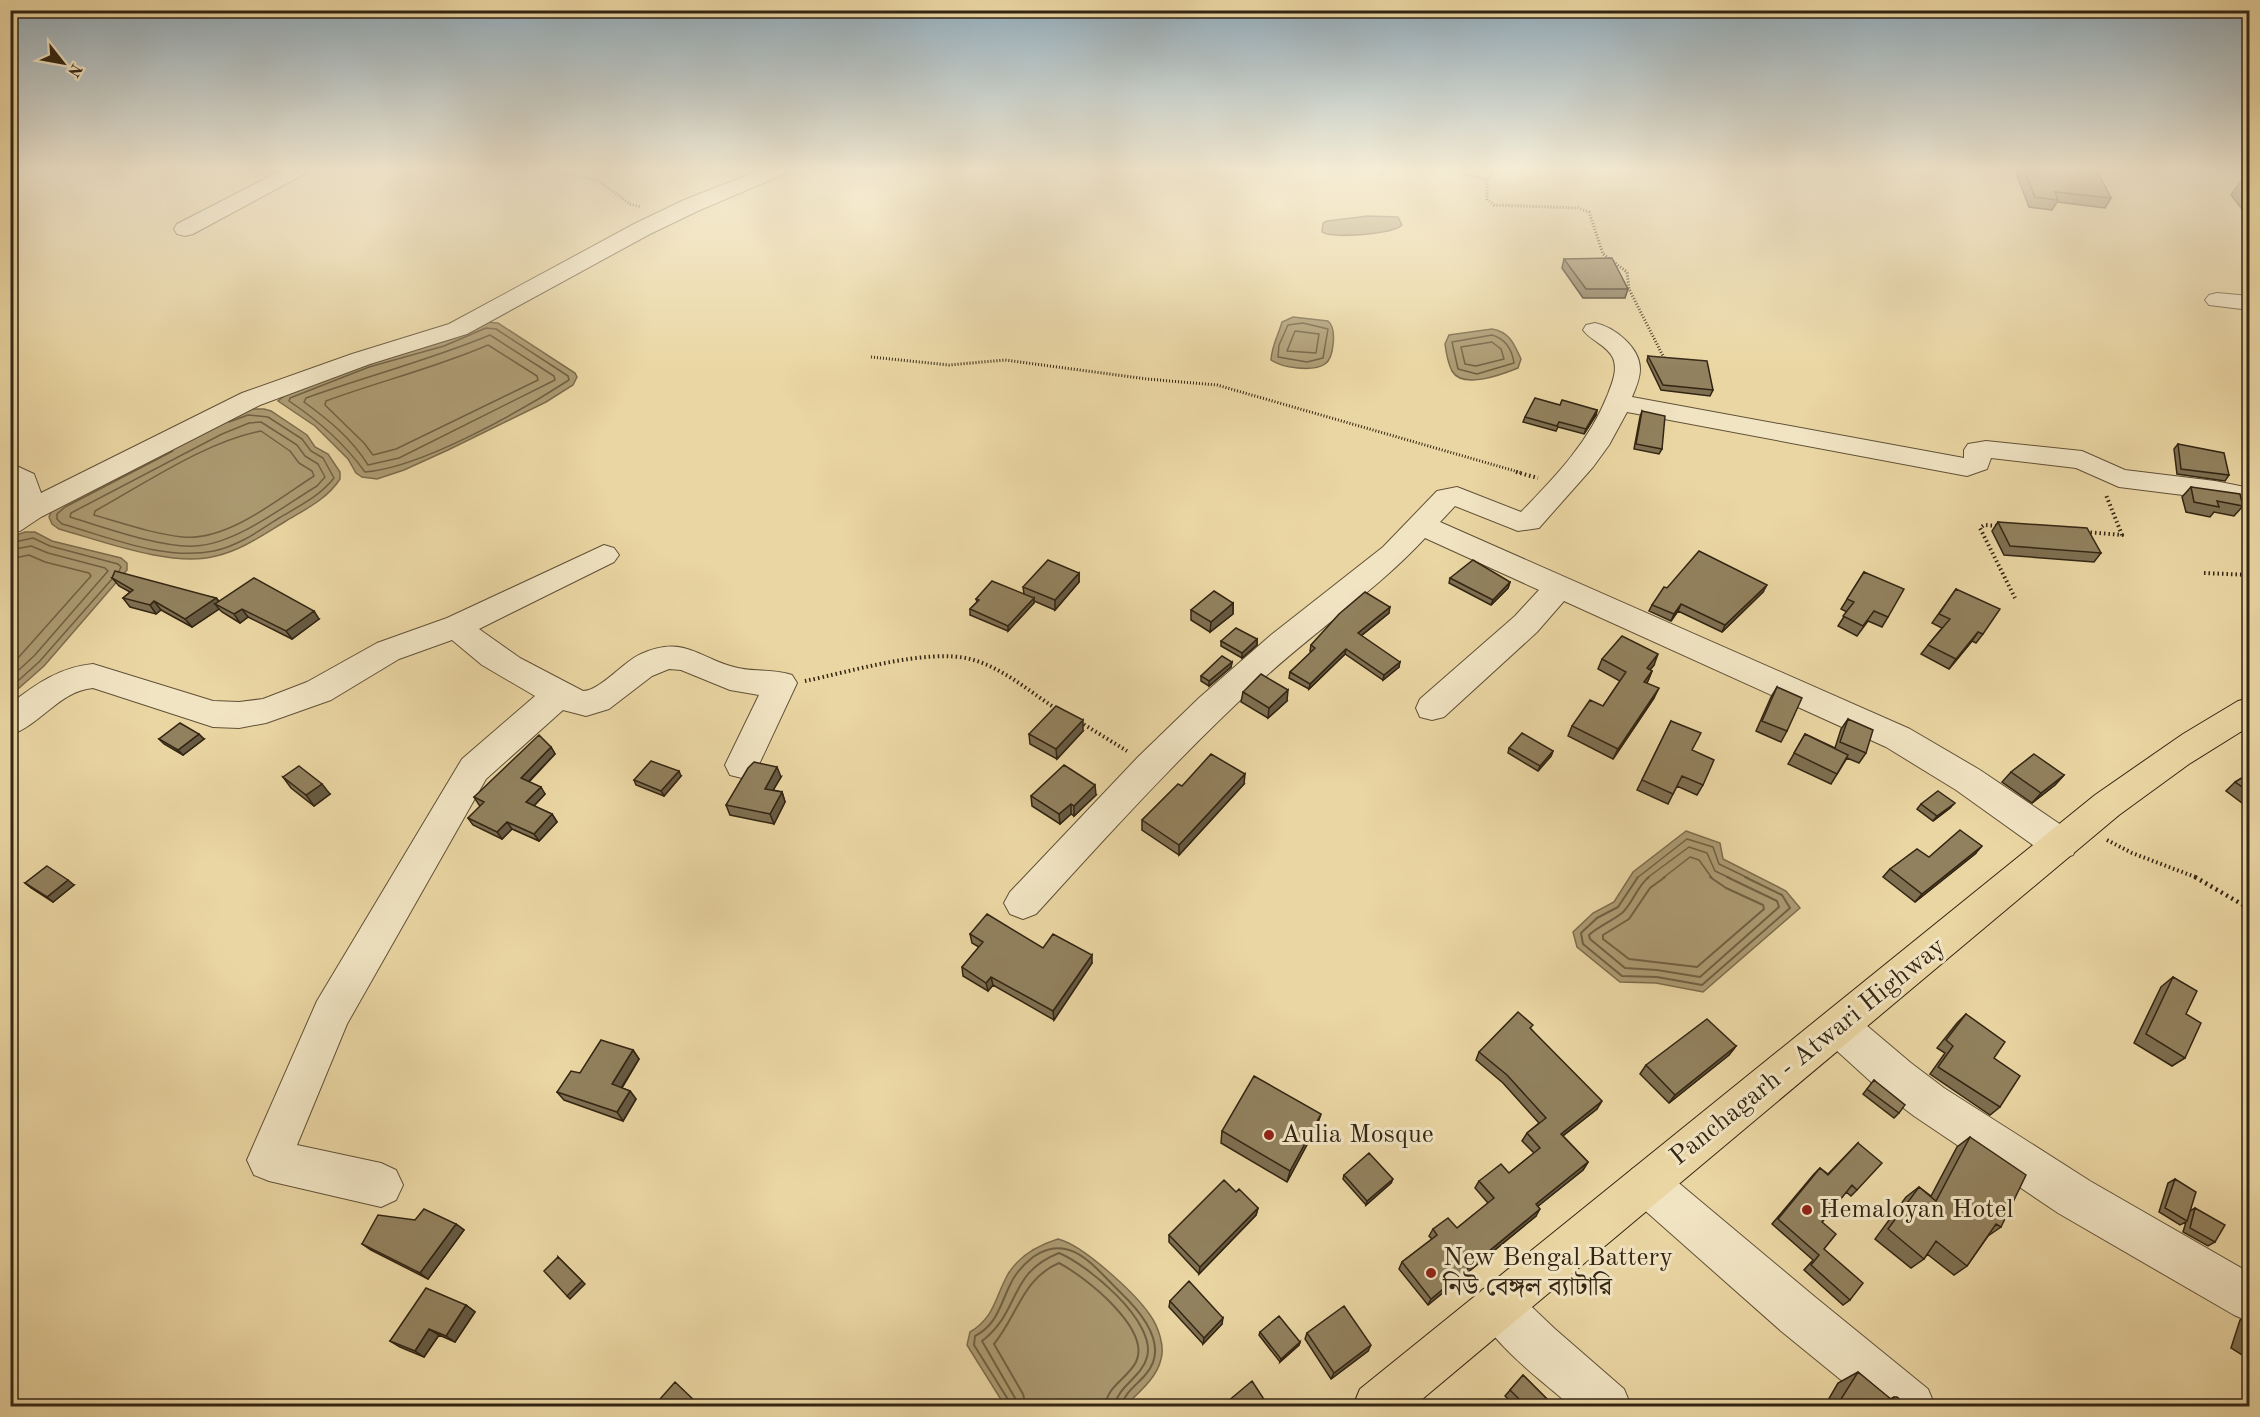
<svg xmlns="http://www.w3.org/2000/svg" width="2260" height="1417" font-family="'Old Standard TT','Noto Serif Bengali',serif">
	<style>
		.water { fill: #ac9a72; stroke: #7c6b4c; stroke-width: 1.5 }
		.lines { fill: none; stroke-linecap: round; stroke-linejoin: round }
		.shore-far1 { stroke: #706042; stroke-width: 1.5 }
		.shore { stroke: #706042; stroke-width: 2 }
		.minor-casing { stroke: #615137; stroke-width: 2 }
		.major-casing { stroke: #332513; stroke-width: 2 }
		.path-far2 { stroke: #332513; stroke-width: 3; stroke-dasharray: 1 2; stroke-linecap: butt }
		.path-far1 { stroke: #332513; stroke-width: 4; stroke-dasharray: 1.5 3; stroke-linecap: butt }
		.path { stroke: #332513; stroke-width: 4.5; stroke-dasharray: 2 4; stroke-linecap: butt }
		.minor { fill: #f1e4c3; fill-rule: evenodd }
		.major { fill: #ead6a3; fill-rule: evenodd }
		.wall { fill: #7e6f51; stroke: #332513; stroke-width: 1.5 }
		.shaded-wall { fill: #665a42; stroke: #332513; stroke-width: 1.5 }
		.building { fill: #92815e; stroke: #332513; stroke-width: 1.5 }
		.poi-dot { fill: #8f2418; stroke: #f1e4c3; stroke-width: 2 }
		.labels { text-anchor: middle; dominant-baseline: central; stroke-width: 6; stroke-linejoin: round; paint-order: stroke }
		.near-street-label { font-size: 26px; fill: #332513; stroke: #f1e4c3 }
		.near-poi-label { font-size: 26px; fill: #332513; stroke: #f1e4c3; text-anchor: start }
	</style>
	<rect width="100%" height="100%" fill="#ead6a3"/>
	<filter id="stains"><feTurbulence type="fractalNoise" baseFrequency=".00333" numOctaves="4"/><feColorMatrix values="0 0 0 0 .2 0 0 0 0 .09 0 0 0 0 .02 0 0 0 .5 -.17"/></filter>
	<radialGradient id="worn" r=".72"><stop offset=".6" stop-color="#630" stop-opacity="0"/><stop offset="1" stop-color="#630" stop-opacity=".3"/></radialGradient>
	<!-- water -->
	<path class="water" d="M1368,216L1398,217L1402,225C1393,234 1332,239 1322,232L1323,223L1327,221Z
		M1293,317L1328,321C1337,328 1334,358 1325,364C1313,372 1282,368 1271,360C1272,345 1278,336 1282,322Z
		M484,322L498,323L575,373L577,377L573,385L546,402L448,450L404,470L377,479L362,477L356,473L348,459L315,426L278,401L289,392Z
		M1492,329C1510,332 1514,344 1521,359L1518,368C1503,374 1463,390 1452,371C1448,363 1446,352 1445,344L1449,335Z
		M247,409H264L271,411L307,435L315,447L328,454L340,472V479C327,499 306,509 286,521C264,534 242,550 216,556C173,568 102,541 59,529L52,524L49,517L52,510Z
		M25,532H35L52,541L121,558L127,563V570L44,666L11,695V537Z
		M1686,831L1720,843L1723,859L1786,891L1800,908L1703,992L1656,983L1620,982L1577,947L1573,932L1593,913L1614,902L1633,872Z
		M1058,1239C1083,1245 1135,1293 1150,1315C1158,1326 1165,1346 1161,1359C1157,1378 1138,1393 1125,1406H1005L967,1345L970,1332C995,1317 995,1297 1008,1274C1019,1256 1039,1245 1058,1239Z"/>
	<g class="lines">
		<!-- shore-far1 -->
		<path class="shore-far1" d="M1303,323L1328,329L1323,358L1307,362L1278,357L1279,345L1288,325Z
			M486,328L496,329L568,376L569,380C521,411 421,468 365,472C344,443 319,421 289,401L290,398L369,367L444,346Z
			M1295,331L1319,334L1316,353L1287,351Z
			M490,335L554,376L555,380L399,458L368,465C352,439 329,420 304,402L306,398C367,376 430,360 490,335Z
			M1492,335C1506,339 1512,349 1514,363L1477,374L1458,369L1452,342Z
			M1492,342L1501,349L1504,359L1476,366L1465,364L1461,347Z
			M488,345L537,376L538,380L396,449L373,455L364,443L325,405L326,401C380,381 435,368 488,345Z
			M261,422L297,445L305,456L318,464L325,477L317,486C282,507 236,544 195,546C161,548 103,527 70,517L71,513L222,434L249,423Z
			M261,431L290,451L299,463L312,471L314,476C278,499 228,541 183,537C153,534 123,523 94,515L95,511C144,484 207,441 261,431Z
			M173,451L65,507L57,514V519L62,524C109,537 164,561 214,551C238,546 259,531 279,518C299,506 320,496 334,478L323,458L311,451L302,439L268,417L248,415L229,422
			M10,543L33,538L50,546L118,564L121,567L119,571
			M10,550L31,546L48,553L105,568L108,571L34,656L10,678
			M10,559L29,555L45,562L89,573L91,576L10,667
			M10,688L39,662L112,579
			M1637,878L1687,839L1713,847L1719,864L1748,878
			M1647,878L1689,847L1707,853L1715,871L1730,878
			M1663,878L1690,857L1699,860L1712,878"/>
		<!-- shore -->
		<path class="shore" d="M1638,877L1618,907L1597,918L1581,933L1583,944L1622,976L1657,977L1702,985L1790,908L1782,895L1745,877
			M1649,877C1637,886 1633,903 1622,913C1612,921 1599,926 1589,935L1590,939L1625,968L1657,970L1700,977L1779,907L1777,901L1727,877
			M1665,877L1650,888L1629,919L1603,935V939L1629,959L1697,967L1764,909L1763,905L1726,888L1710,877
			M1009,1406V1401L974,1345L975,1336C997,1325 1000,1305 1010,1285C1015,1273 1023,1265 1033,1257C1070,1231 1095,1268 1120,1292C1141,1312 1170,1346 1146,1374C1137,1385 1125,1392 1121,1406
			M1017,1406L1015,1398L982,1341C1021,1311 1008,1273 1059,1253C1088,1265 1157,1322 1147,1357C1142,1377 1119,1385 1114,1406
			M1026,1406L1023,1394L994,1344C1017,1316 1023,1278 1059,1263C1084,1276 1152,1329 1136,1362C1127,1379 1108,1385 1105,1406"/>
		<!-- minor casing -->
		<g class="minor-casing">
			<path id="minor" d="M284,169H309L306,173L193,234L185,236L177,234L174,229L177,224Z
				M763,169H790L787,173L700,210L650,234L467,334L370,364L260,405L41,517L20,531L10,533V510L16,507L10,484V463L34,474L41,493L242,393L352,354L449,324L634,224L684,200Z
				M2217,293L2250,296V310L2209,305L2205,300L2209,295Z
				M1595,323C1614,327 1640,347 1640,369C1640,378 1636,388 1632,397L1964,458V450L1968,444L1986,441L2082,451L2125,470L2215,481L2250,488V506L2215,499L2119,487L2076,468L1991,458L1987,469L1967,476L1627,412L1609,445L1593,467L1539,528L1518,531L1455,506L1440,522L1910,729L1980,770L2073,833L2078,844L2073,855L2060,859L2047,855L1956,790L1886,747L1564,601L1537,632L1444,717L1432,720L1420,717L1416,708L1420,699L1515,616L1539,590L1425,538C1377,590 1316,630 1264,678C1183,752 1110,833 1036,914L1023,919L1010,914L1004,903L1010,892L1138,757L1199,698L1271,635L1383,547L1437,491L1457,487L1521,512C1556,476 1589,442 1608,394C1612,383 1618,370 1613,358C1607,345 1591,341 1583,330L1586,325Z
				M604,545L614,548L619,555L614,562L479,629L520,658L583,691C600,691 624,661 641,654C684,634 699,659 738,668C756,672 775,669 792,675L797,683L754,775L742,778L730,775L725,765L759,695L730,690L681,670L669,669L652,676L609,709L586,716L563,710L486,779L347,1024L297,1145L381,1163L396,1170L403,1185L396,1200L381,1207L269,1181L254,1175L247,1160L317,1001L462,759L535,696L482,665L452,640L399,659L331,700L266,723L239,728L213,727L93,688C59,691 41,725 10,735V704C36,684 60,667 93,664L213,701L239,702L263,699L307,682L377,643L447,618Z
				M1839,1008L1853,1014L1911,1063L1944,1088L2090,1181L2250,1273V1322L2234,1315L2058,1213L1914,1116L1881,1091L1825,1040L1819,1027L1825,1014Z
				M1647,1162L1662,1169L1815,1297L1928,1389L1935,1406H1873L1781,1331L1632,1199L1625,1184L1632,1169Z
				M1498,1283L1514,1290L1555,1329L1624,1389L1631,1406H1571C1540,1379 1491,1344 1475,1306L1482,1290Z"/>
		</g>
		<!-- major casing -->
		<g class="major-casing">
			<path id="major" d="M2250,698V726L2189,764L2119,815L1414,1406H1353L1360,1389L2095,795L2183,734L2238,701Z"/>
		</g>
		<!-- path-far2 -->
		<path class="path-far2" d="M549,169L599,181L630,204L641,207
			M1447,169L1487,180
			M1496,169L1487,180V199L1494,205L1578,208L1589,212L1603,254L1627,272L1629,289L1665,360
			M871,357L949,365L1005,360L1147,379L1217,385L1522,473"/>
		<!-- path-far1 -->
		<path class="path-far1" d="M1516,472L1538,478
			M2001,526L1984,525L1980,528L2015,598
			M2086,532L2122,535L2106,495
			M2204,573L2250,575
			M805,681C849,672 927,648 970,659C1002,667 1030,692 1058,710
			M1080,722L1127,751
			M2107,840L2132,853L2198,878"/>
		<!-- path -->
		<path class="path" d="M2195,877L2250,909"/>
		<!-- minor -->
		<use href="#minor" class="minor"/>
		<!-- major -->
		<use href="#major" class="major"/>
	</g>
	<!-- wall -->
	<path class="wall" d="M2017,169H2096L2111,198L2105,208L2057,202L2052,210L2029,207L2016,173Z
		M2241,181L2250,182L2249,218L2231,195Z
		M1564,259L1628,289L1625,298H1583L1562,268Z
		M1648,356L1713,390L1710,396L1661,390L1647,361Z
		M1560,405L1597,410L1596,415L1584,434L1558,427L1556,431L1523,422L1525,417Z
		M1642,411L1662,449L1659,454L1634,449L1640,417Z
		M2178,444L2229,475L2225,481L2177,474L2174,449Z
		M2191,487L2243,506L2234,516L2214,512L2210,517L2186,512L2182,497Z
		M1998,522L2101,553L2094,562L2004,555L1992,531Z
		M1864,572L1888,617L1882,627L1868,621L1857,636L1838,626L1847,612L1841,609Z
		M1079,573V582L1055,610L1034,601V603L1008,631L970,615V609L977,602L976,599L1024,594L1023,587Z
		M112,578L216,598L219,601L319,619L292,639L248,617L240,623L222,612L219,609L192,627L161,610L156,614L130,607L123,598L130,592L119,586Z
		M1450,578L1510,582L1508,588L1491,605L1449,583Z
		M1667,588L1763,592L1722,632L1678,611L1671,621L1649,611L1652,605Z
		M1956,589L1983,634L1976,643L1972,641L1949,669L1921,654L1928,645L1942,628L1932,623Z
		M1233,603V614L1210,632L1191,620V610Z
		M1389,613L1361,636L1399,667L1383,680L1345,654L1309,689L1289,678L1290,672L1312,652L1310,651L1311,645Z
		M1257,639V645L1242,658L1221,646V641Z
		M1602,659L1654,665L1650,670L1652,671L1647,683L1654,698L1613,759L1568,736L1572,726L1603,706L1620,681L1598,669Z
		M1232,662L1231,667L1209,686L1201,681V676Z
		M1777,687L1787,731L1781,742L1756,731L1771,697Z
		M1243,692L1287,701L1268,718L1241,702Z
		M1848,719L1866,753L1859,763L1847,758L1831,784L1788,764L1805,734L1835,748L1841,729Z
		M1671,721L1692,750L1703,785L1697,795L1677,786L1668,804L1637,790Z
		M1083,731L1057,759L1030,744L1029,734Z
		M159,739H204L183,755L164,744Z
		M551,747L555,754L529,782L545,794L534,806L552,814L557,822L539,841L512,829L502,839L473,825L468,818L481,806L479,805L474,797Z
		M1509,748L1553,751L1551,756L1538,771L1508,753Z
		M2011,772L2064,775L2055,785L2032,803L2002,782Z
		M2250,773V809L2226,791L2235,782Z
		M681,776L664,796L636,785L634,780Z
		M283,777L330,794L314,806L291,788Z
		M781,777L773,790L782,792L785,802L774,824L730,815L726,805Z
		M1244,784L1179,855L1142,830V820L1182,786Z
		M1096,795L1074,816L1071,814L1060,824L1032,806L1031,796Z
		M1921,804L1950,808L1933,821L1917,809Z
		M1975,854L1915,902L1883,877L1890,869L1929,857Z
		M25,883L74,885L53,902L31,888Z
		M970,934L1043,948L1092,963L1054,1020L993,985L988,991L963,976L962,967L979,947L972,943Z
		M2173,977L2186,1014L2185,1058L2172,1066L2134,1043L2161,987Z
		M1966,1014L1994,1058L2000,1107L1990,1115L1930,1074L1945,1053L1937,1048L1957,1023Z
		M1531,1029L1597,1109L1563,1136L1588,1162L1583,1170L1538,1206L1536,1216L1428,1305L1399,1269L1402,1262L1432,1239L1429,1236L1433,1229L1457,1228L1488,1203L1475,1188L1479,1181L1509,1173L1534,1153L1522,1141L1527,1133L1539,1123L1503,1083L1476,1060L1479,1052Z
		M1736,1046L1729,1055L1669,1103L1640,1074L1646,1065Z
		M633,1050L639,1059L622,1088L630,1091L636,1099L623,1121L564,1100L557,1092L580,1073Z
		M1874,1080L1899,1113L1894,1118L1863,1094Z
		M1317,1126L1287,1182L1221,1143L1222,1131Z
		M1970,1137L2001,1227L1988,1236L1967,1266L1954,1275L1927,1254L1924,1259L1911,1268L1875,1239L1906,1197L1919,1187L1931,1196L1957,1147Z
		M1858,1143L1857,1190L1851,1196L1846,1192L1822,1222L1824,1249L1850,1300L1843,1305L1804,1270L1813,1260L1772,1224L1814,1174L1820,1168L1828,1174Z
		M1344,1175L1391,1183L1366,1205L1343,1179Z
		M2175,1179L2190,1211L2195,1208L2215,1242L2208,1246L2183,1232L2186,1222L2180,1225L2159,1212L2168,1183Z
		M1236,1192L1258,1208L1256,1215L1199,1274L1169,1242V1235Z
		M415,1220L456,1224L464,1230L428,1279L371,1250L362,1244Z
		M1170,1301L1222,1324L1203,1344L1169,1307Z
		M466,1305L475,1312L455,1342L439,1335L424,1357L400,1347L390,1341Z
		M2250,1316V1360L2231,1348L2240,1320Z
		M1260,1332L1300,1342L1299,1345L1280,1362L1259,1335Z
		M1307,1333L1368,1351L1331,1379L1305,1339Z
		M1858,1372L1890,1399L1894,1397L1909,1407H1824L1838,1383Z
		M1523,1375L1555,1407H1516L1505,1396Z"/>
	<!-- shaded-wall -->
	<path class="shaded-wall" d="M1597,410L1596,415L1584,434L1586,429Z
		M1079,573V582L1055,610V600Z
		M1510,582L1508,588L1491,605L1493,600Z
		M1767,585L1763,592L1722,632L1725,625Z
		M216,598L223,607L215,604L219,609L192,627L185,619Z
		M1034,598V603L1008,631V626Z
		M154,601L161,610L156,614L150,605Z
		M1233,603V614L1210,632L1211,622Z
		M1681,604L1678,611L1671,621L1674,614Z
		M1390,607L1389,613L1357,639L1358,633Z
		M242,609L248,617L240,623L234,614Z
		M314,611L319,619L292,639L286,631Z
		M1978,632L1972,641L1949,669L1956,659Z
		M1257,639V645L1242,658V653Z
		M1346,649L1345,654L1309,689L1310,684Z
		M1658,654L1654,665L1642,679L1647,668Z
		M1232,662L1231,667L1209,686V681Z
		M1400,662L1399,667L1383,680L1384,675Z
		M1652,671L1648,681L1640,692L1644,682Z
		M1659,688L1654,698L1613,759L1618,749Z
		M1288,690L1287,701L1268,718L1269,708Z
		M1083,720V731L1057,759L1056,749Z
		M199,734L204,739L183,755L178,750Z
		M551,747L555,754L525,785L521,778Z
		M1553,751L1551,756L1538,771L1540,766Z
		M777,767L781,777L768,799L765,789Z
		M679,771L681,776L664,796L661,791Z
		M1245,774L1244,784L1179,855V845Z
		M2064,775L2055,785L2032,803L2041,793Z
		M322,784L330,794L314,806L306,795Z
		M1095,785L1096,795L1074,816V806Z
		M541,787L545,794L530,810L526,802Z
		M782,792L785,802L774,824L770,814Z
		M1955,803L1950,808L1933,821L1937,816Z
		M1071,804V814L1060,824L1059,814Z
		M552,814L557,822L539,841L534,834Z
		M507,822L512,829L502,839L497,832Z
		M1982,846L1975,854L1915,902L1922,894Z
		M68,880L74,885L53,902L47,897Z
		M1092,955V963L1054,1020L1053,1011Z
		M991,977L993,985L988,991L986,983Z
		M1736,1046L1729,1055L1669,1103L1675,1095Z
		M633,1050L639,1059L618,1093L612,1084Z
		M630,1091L636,1099L623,1121L617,1112Z
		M1602,1101L1597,1109L1556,1141L1561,1134Z
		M1321,1114L1317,1126L1287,1182L1290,1171Z
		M1588,1162L1583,1170L1532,1211L1536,1204Z
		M1393,1179L1391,1183L1366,1205L1367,1201Z
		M1258,1208L1256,1215L1199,1274L1200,1267Z
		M1540,1209L1536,1216L1428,1305L1431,1299Z
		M456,1224L464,1230L428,1279L420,1273Z
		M558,1257L585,1284L570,1299L567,1296Z
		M466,1305L475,1312L455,1342L446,1336Z
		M1223,1318L1222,1324L1203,1344L1204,1338Z
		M429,1329L439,1335L424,1357L415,1351Z
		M1300,1342L1299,1345L1280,1362L1281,1359Z
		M1371,1345L1368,1351L1331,1379L1334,1373Z"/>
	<!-- building -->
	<path class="building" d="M2024,169H2096L2111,198L2055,192L2058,200L2035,197Z
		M2241,181L2250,182V192Z
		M1612,258L1628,289H1586L1564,259Z
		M1648,356L1707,361L1713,390L1663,385Z
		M1535,398L1560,405L1562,400L1597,410L1586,429L1559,422L1557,426L1525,417Z
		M1642,411L1665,416L1662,449L1636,444Z
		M2178,444L2224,453L2229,475L2181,469Z
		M2191,487L2240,494L2243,506L2217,501L2219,507L2194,502Z
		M1998,522L2087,528L2101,553L2010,546Z
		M1699,551L1767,585L1725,625L1681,604L1674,614L1652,605L1664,587L1667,588Z
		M1048,560L1079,573L1055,600L1023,587Z
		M1473,560L1510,582L1493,600L1450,578Z
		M115,571L216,598L185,619L154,601L150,605L123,598L133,590L112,578Z
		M1864,572L1904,589L1888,617L1874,611L1863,626L1843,616L1854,602L1847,599Z
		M254,578L314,611L286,631L242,609L234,614L215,604Z
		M992,581L1034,598L1008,626L970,609L979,600L976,599Z
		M1956,589L2000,609L1983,634L1978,632L1956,659L1928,645L1950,619L1939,614Z
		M1214,591L1233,603L1211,622L1191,610Z
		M1365,592L1390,607L1358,633L1400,662L1384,675L1346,649L1310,684L1290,672L1315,648L1311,645L1339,614Z
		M1236,628L1257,639L1242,653L1221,641Z
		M1622,636L1658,654L1647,668L1652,671L1644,682L1659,688L1618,749L1572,726L1590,700L1603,706L1626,672L1602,659Z
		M1222,656L1232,662L1209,681L1201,676Z
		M1261,674L1288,690L1269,708L1243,692Z
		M1777,687L1802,698L1787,731L1762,721Z
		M1056,706L1083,720L1056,749L1029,734Z
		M1848,719L1873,730L1866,753L1840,742Z
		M1671,721L1701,733L1692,750L1714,760L1703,785L1682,776L1673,794L1642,780Z
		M180,723L199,734L178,750L159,739Z
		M1522,733L1553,751L1540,766L1509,748Z
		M1805,734L1848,755L1837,774L1794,753Z
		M539,735L551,747L521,778L541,787L526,802L552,814L534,834L507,822L497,832L468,818L484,802L474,797Z
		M1211,754L1245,774L1179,845L1142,820L1178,784L1182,786Z
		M2034,754L2064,775L2041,793L2011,772Z
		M651,761L679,771L661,791L634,780Z
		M754,762L777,767L765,789L782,792L770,814L726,805L748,768Z
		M1064,765L1095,785L1074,806L1071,804L1059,814L1031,796Z
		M299,766L322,784L306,795L283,777Z
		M2250,773V792L2235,782Z
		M1938,791L1955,803L1937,816L1921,804Z
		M1960,830L1982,846L1922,894L1890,869L1917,849L1929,857Z
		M47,866L68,880L47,897L25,883Z
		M987,914L1043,948L1053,934L1092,955L1053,1011L991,977L986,983L962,967L983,942L970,934Z
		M2173,977L2197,991L2186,1014L2201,1023L2185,1058L2146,1034Z
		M1518,1012L1533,1025L1530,1028L1602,1101L1561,1134L1588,1162L1536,1204L1540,1209L1431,1299L1402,1262L1437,1235L1433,1229L1448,1218L1457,1228L1494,1198L1479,1181L1501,1164L1509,1173L1540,1148L1527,1133L1546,1118L1507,1075L1479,1052Z
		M1966,1014L2005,1042L1994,1058L2020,1076L2000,1107L1938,1067L1953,1046L1946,1040Z
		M1707,1019L1736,1046L1675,1095L1646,1065Z
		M601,1040L633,1050L612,1084L630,1091L617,1112L557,1092L571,1071L580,1073Z
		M1254,1076L1321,1114L1290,1171L1222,1131Z
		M1874,1080L1905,1105L1899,1113L1867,1089Z
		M1970,1137L2026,1175L2001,1227L1996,1224L1967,1266L1936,1241L1924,1259L1888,1229L1919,1187L1936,1201Z
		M1858,1143L1882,1163L1857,1190L1852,1185L1822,1222L1836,1234L1824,1249L1863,1283L1850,1300L1811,1265L1819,1255L1778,1219L1820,1168L1828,1175Z
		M1369,1153L1393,1179L1367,1201L1344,1175Z
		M2175,1179L2196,1192L2187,1221L2165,1208Z
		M1224,1180L1236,1192L1239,1189L1258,1208L1200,1267L1169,1235Z
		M2195,1208L2225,1225L2215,1242L2190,1228Z
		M424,1209L456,1224L420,1273L362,1244L378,1215L415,1220Z
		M558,1257L582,1281L567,1296L544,1271Z
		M1189,1281L1223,1318L1204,1338L1170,1301Z
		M426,1288L466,1305L446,1336L429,1329L415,1351L390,1341Z
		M1344,1306L1371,1345L1334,1373L1307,1333Z
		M1279,1316L1300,1342L1281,1359L1260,1332Z
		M2250,1331V1344L2246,1342Z
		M1858,1372L1892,1400L1894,1397H1897L1909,1407H1836Z
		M1523,1375L1555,1407H1527L1510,1390Z
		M1252,1381L1269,1407H1221Z
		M675,1382L698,1404L695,1407H653Z"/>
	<!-- sky -->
	<linearGradient id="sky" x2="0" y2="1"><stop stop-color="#90aab9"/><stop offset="0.46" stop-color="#f6edd6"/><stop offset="1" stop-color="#f6edd6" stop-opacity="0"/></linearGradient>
	<rect width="2260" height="367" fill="url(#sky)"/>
	<!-- markers -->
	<g class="poi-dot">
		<circle cx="1269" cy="1135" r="6"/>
		<circle cx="1807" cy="1210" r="6"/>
		<circle cx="1431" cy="1273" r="6"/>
	</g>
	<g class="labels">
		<!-- near-street labels -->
		<g class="near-street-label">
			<text transform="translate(1808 1052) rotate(-39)">Panchagarh - Atwari Highway</text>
		</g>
		<!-- near-poi labels -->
		<g class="near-poi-label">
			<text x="1281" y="1135">Aulia Mosque</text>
			<text x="1819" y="1210">Hemaloyan Hotel</text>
			<text x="1443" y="1258">New Bengal Battery<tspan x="1443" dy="30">নিউ বেঙ্গল ব্যাটারি</tspan></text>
		</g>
	</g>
	<!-- margin -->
	<rect width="2260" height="1417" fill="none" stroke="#ead6a3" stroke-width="36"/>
	<rect x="12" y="12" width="2236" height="1393" fill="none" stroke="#332513" stroke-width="3"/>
	<rect x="18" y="18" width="2224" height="1381" fill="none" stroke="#332513" stroke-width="1.5"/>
	<!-- north arrow -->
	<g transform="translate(63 63) rotate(121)" stroke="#f1e4c3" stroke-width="4.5" paint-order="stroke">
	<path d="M0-4.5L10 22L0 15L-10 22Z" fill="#332513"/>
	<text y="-9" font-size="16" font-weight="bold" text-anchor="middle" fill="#332513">N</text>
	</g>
	<rect width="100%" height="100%" filter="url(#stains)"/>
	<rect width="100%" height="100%" fill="url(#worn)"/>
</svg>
